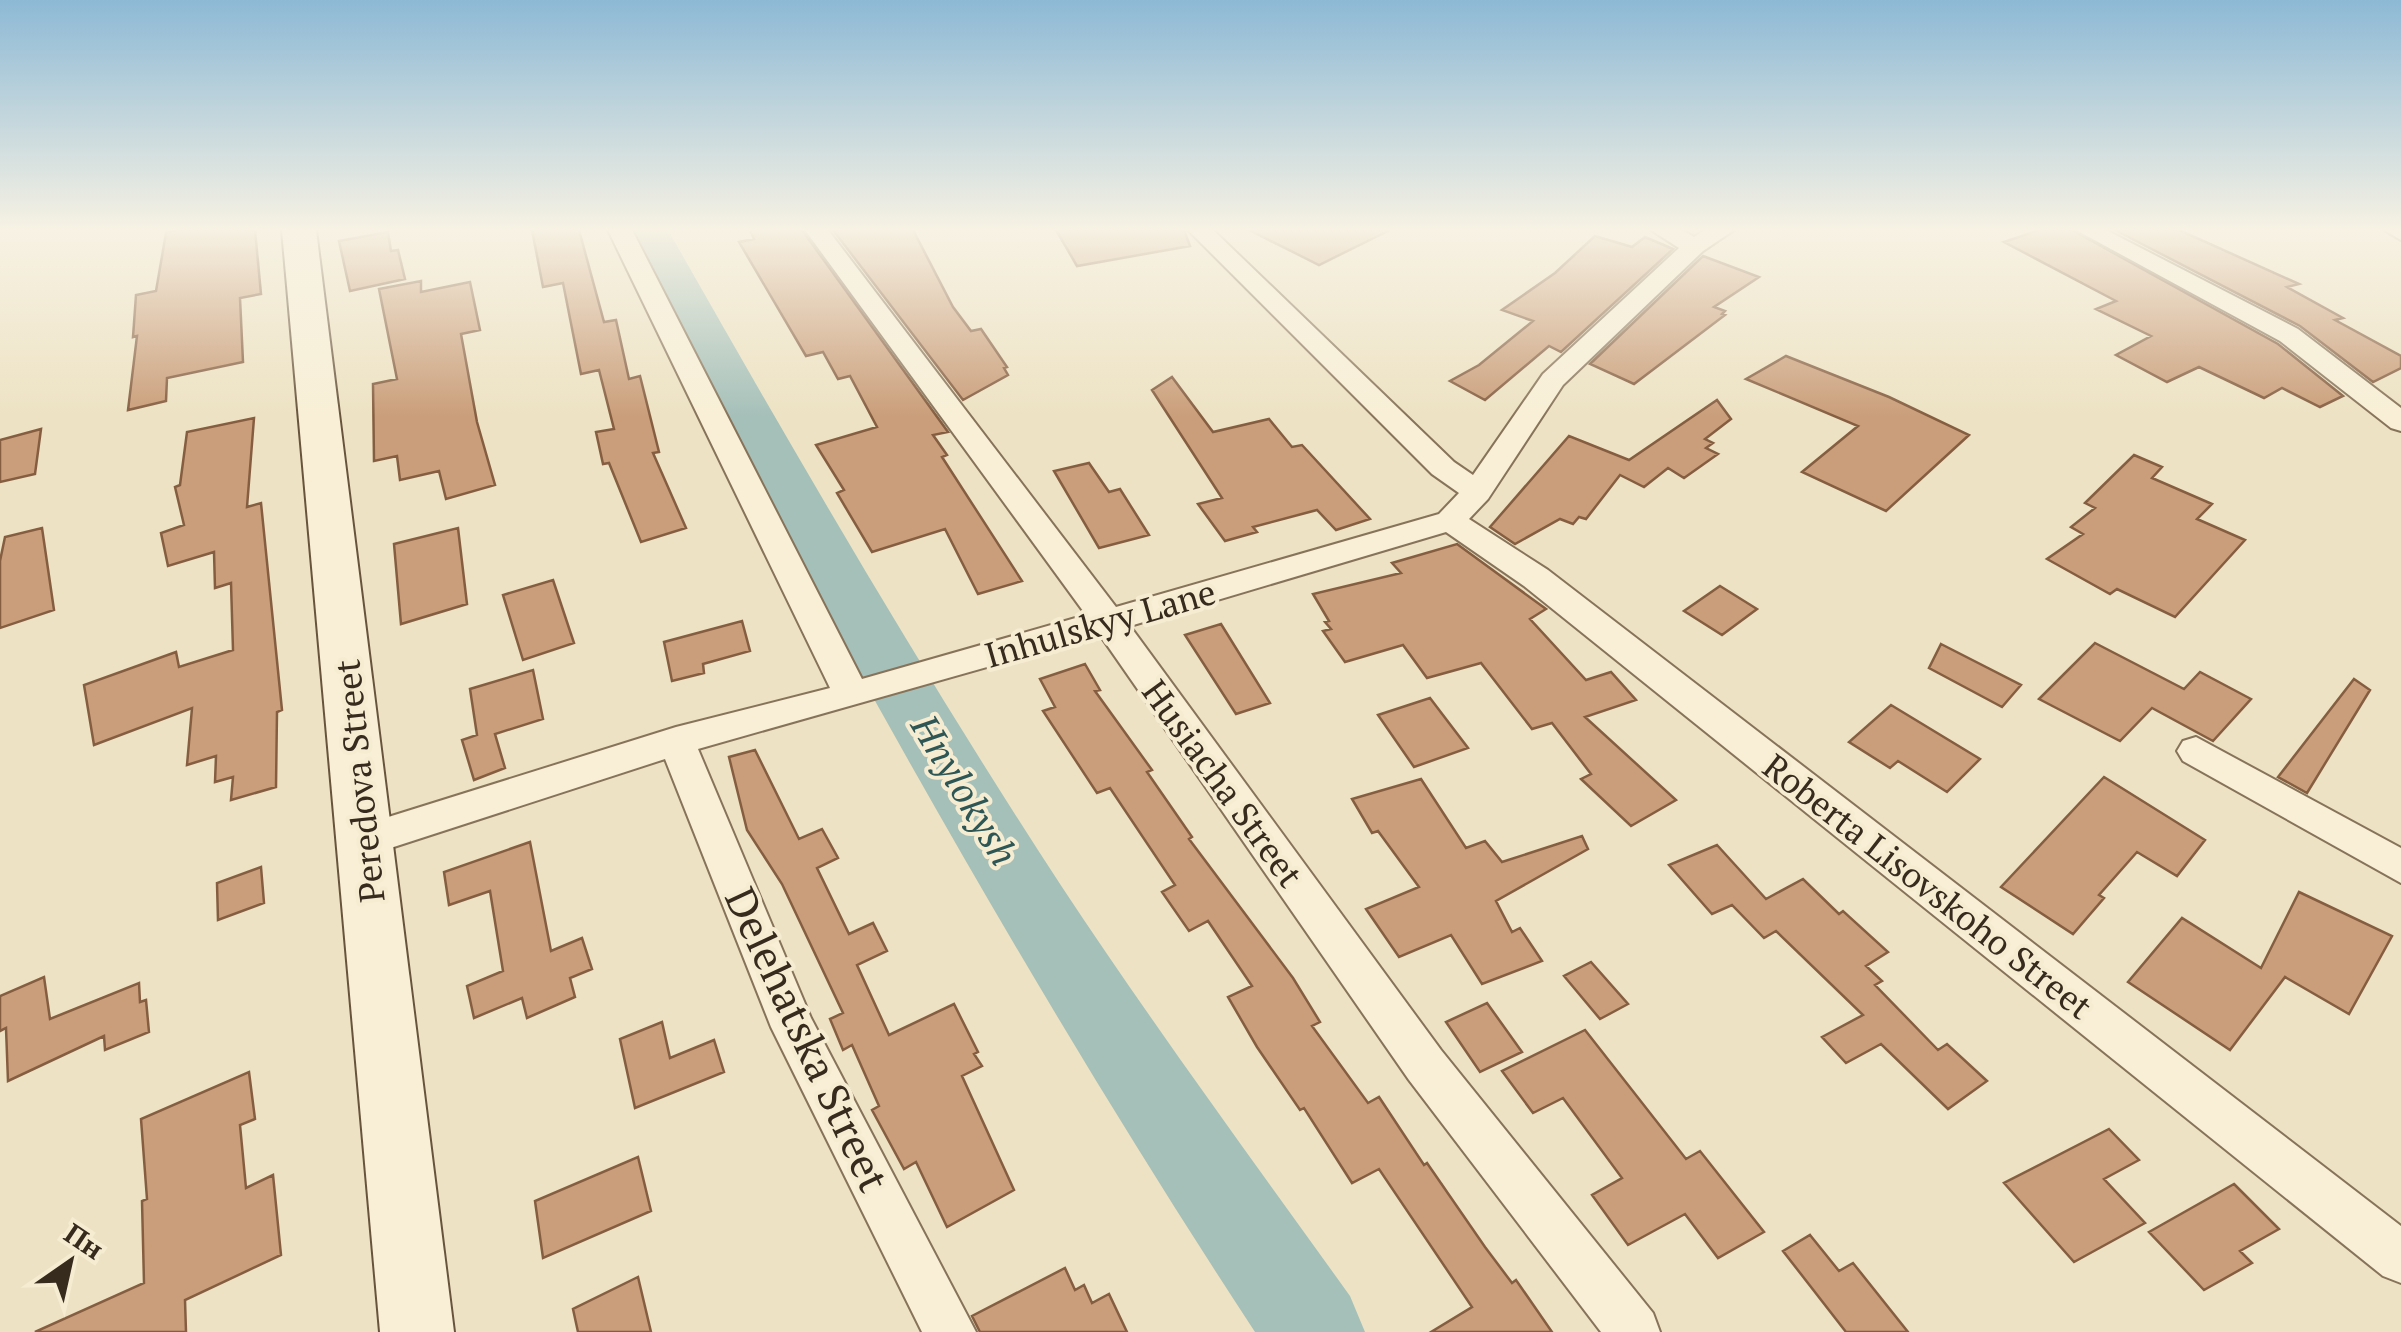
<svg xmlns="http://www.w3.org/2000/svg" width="2401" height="1332" font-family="'PT Serif',serif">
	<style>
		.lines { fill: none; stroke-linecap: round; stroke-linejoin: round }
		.river { fill: #a5c0b9; fill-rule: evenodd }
		.building { fill: #ca9e7a; stroke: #855e41; stroke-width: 2.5 }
		.street-casing { stroke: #87735a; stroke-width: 4 }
		.secondary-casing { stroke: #68543d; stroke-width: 4 }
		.street { fill: #f8efd6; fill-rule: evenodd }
		.secondary { fill: #f8efd6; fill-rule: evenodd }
		.labels { text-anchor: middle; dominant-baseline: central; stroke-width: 8; stroke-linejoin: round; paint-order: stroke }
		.street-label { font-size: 35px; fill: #372b1e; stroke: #f5ecd2 }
		.water-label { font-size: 38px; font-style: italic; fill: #2e5655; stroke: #f5ecd2 }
		.near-street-label { font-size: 42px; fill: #372b1e; stroke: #f5ecd2 }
	</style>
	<rect width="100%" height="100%" fill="#ede2c3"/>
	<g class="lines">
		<!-- river -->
		<path class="river" d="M623,230H668C794,452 922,673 1062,887C1154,1026 1253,1161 1350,1296L1365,1332H1255C1022,977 818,607 623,230Z"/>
	</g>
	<!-- building -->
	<path class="building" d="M177,230H255L261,294L240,298L243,362L167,378L166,401L128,410L137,336L133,337L136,295L156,291L166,233Z
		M532,230H579L604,322L616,320L629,379L640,376L659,452L653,453L686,528L641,542L609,463L603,464L596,432L614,429L599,370L581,374L563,283L543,287Z
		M750,230H802L948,432L933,435L947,455L942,457L1022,581L978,594L945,529L872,552L837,493L844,490L816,445L877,427L850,376L838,379L823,352L806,356L739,242L754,239Z
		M833,230H913L953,307L971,331L981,329L1007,367L1004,368L1008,375L963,400Z
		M1056,230H1184L1190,246L1077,266Z
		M1249,230H1390L1319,265Z
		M2039,230H2072L2278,344L2343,396L2320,407L2282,388L2264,398L2199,367L2167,382L2116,355L2151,336L2096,309L2116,301L2004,242Z
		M2115,230H2179L2299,284L2287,287L2343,318L2335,320L2401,356V368L2373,382L2300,326Z
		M388,232L391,251L398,250L405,279L350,291L339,241Z
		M1595,236L1632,247L1645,237L1673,249L1561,352L1549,346L1485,400L1450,381L1479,365L1533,321L1502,310L1555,273Z
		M1703,256L1759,277L1714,307L1725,311L1722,314L1725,315L1634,384L1590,364Z
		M421,281V292L470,282L480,330L461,334L477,422L495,485L446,499L439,471L400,480L397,456L374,461L373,384L397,379L379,289Z
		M1786,356L1889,397L1969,435L1886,511L1802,472L1858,426L1746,379Z
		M1172,377L1213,432L1269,419L1292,447L1302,445L1370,519L1336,530L1317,510L1253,527L1257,532L1225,541L1198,504L1222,498L1152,390Z
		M1717,400L1731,419L1705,439L1713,443L1706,448L1718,454L1684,478L1668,468L1644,487L1620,475L1586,519L1579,517L1573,524L1560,519L1515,544L1490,527L1569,436L1629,460Z
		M254,418L247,507L261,503L282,710L277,712L276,787L231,800L233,777L215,782L216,756L187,765L192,708L94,745L84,685L176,652L179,667L233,650L231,583L215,588L214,552L168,566L161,533L184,525L175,487L180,485L187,432Z
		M41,429L35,474L0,482V440Z
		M2134,455L2162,467L2152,478L2212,504L2197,519L2245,540L2175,617L2117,589L2110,594L2047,559L2083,534L2071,527L2095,508L2085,503Z
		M1089,463L1109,492L1120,489L1149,535L1099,548L1054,471Z
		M42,528L54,610L0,628V561L5,537Z
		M458,528L467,604L401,624L394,544Z
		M1457,544L1546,609L1530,619L1586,680L1611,672L1636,700L1585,717L1676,800L1631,826L1581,779L1591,774L1552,723L1532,729L1481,663L1427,678L1403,645L1345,662L1323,631L1331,629L1325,622L1329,621L1313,594L1401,573L1392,563Z
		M553,580L574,643L523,660L503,595Z
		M1720,586L1757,609L1722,635L1684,611Z
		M742,621L750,651L703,664L704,673L672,681L664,642Z
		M1221,624L1270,703L1236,714L1185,635Z
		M2095,643L2184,689L2200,672L2251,699L2213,741L2152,708L2120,741L2039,699Z
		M1941,644L2021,685L2002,707L1929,668Z
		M1085,664L1100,690L1095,691L1152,770L1147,772L1192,837L1189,839L1293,978L1320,1022L1312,1026L1368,1103L1379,1097L1424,1165L1427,1163L1485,1247L1512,1283L1516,1280L1552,1332H1431L1472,1307L1379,1169L1352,1183L1304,1108L1300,1110L1257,1047L1228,997L1252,986L1208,921L1189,931L1162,892L1175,885L1110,788L1097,793L1043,711L1055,707L1040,679Z
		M533,670L543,719L495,734L505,768L474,780L462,740L477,735L470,689Z
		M2354,679L2370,690L2307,793L2278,777Z
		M1430,698L1468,748L1414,767L1378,715Z
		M1891,705L1980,759L1947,792L1898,761L1890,768L1849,742Z
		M755,750L799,839L822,829L838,858L817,868L849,934L873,923L887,951L857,965L889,1035L954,1004L978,1052L974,1054L982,1066L962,1076L1014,1190L947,1227L916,1162L904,1169L872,1110L879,1106L852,1045L843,1050L830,1019L843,1013L782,884L747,830L729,757Z
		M2104,777L2205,840L2177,876L2137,852L2099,895L2104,898L2073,934L2001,887Z
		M1421,779L1466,848L1485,841L1502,862L1582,836L1588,849L1496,901L1512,932L1520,928L1542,961L1482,984L1451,935L1399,957L1366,909L1419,887L1378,831L1372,833L1352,799Z
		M530,842L551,951L582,938L592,969L570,978L575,997L527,1018L522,998L474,1018L467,986L503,971L490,891L449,905L444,872Z
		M1717,845L1766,899L1803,879L1839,914L1843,911L1888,952L1866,966L1882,981L1875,985L1938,1050L1947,1044L1987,1081L1948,1109L1881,1044L1846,1063L1822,1037L1863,1015L1776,931L1764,938L1732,905L1712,914L1669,865Z
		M261,867L264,903L218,920L217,883Z
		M2299,892L2392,936L2349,1014L2285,977L2230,1050L2128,982L2182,918L2261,968Z
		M1591,962L1628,1004L1600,1019L1564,976Z
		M44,977L50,1019L139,983L140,1002L146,1000L149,1032L105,1050L104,1036L8,1081L6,1028L0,1031V996Z
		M1487,1003L1522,1052L1480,1072L1446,1022Z
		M662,1022L670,1058L714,1040L724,1072L635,1108L620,1039Z
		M1585,1030L1686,1159L1700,1151L1764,1232L1718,1258L1685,1214L1628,1245L1592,1195L1622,1178L1563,1098L1533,1113L1502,1071Z
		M249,1072L255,1119L240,1125L246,1188L273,1175L281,1255L185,1300L186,1332H35L144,1283L142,1201L147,1199L141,1119Z
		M2109,1129L2139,1160L2104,1179L2145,1223L2074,1262L2004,1183Z
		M638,1157L651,1211L543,1258L535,1201Z
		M2234,1184L2279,1229L2240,1251L2252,1263L2204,1290L2149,1232Z
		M1810,1235L1839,1271L1853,1263L1908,1332H1846L1783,1251Z
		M1065,1268L1075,1290L1084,1285L1092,1303L1109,1294L1127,1332H980L972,1316Z
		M638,1277L651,1332H578L573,1309Z"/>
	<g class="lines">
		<!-- street casing -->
		<g class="street-casing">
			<path id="street" d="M608,230H632L862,679L1086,615L805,230H828L1116,607L1439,514L1459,493L1432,474L1188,230H1213L1454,462L1473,475L1543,374L1679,248L1651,230H1682L1694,237L1705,230H1734L1703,251L1563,385L1488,499L1469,519L1548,570L2401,1226V1283L2383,1276L1524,586L1446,532L1130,626L1441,1050L1653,1313L1660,1332H1601L1409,1080L1100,635L698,749L811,1018L976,1332H922L771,1027L665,759L366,856L352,851L346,840L352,829L366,824L676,727L830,688Z
				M2076,230H2106L2298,329L2401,408V431L2391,428L2280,341Z
				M2384,230H2401V240Z
				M2196,737L2401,848V883L2183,761L2177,751L2183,741Z"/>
		</g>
		<!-- secondary casing -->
		<g class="secondary-casing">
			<path id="secondary" d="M282,230H316L454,1332H380Z"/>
		</g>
		<!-- street -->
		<use href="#street" class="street"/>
		<!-- secondary -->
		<use href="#secondary" class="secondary"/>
	</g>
	<!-- sky -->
	<linearGradient id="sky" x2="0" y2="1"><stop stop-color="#8db9d5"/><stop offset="0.55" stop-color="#f7f2e4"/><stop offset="1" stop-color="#f7f2e4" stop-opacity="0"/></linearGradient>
	<rect width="2401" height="417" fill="url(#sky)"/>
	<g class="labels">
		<!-- street labels -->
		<g class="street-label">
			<text transform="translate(1100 623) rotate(-16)">Inhulskyy Lane</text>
			<text transform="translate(359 781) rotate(-96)">Peredova Street</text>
			<text transform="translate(1223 783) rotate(54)">Husiacha Street</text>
			<text transform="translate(1928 886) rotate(38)">Roberta Lisovskoho Street</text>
		</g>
		<!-- water labels -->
		<g class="water-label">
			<text transform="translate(965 790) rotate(59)">Hnylokysh</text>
		</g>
		<!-- near-street labels -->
		<g class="near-street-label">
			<text transform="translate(808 1039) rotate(65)">Delehatska Street</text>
		</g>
	</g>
	<!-- north arrow -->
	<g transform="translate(70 1262) rotate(34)" stroke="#f5ecd2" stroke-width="8" paint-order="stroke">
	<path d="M0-8L18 38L0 25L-18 38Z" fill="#372b1e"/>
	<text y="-15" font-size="28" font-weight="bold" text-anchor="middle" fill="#372b1e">Пн</text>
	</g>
</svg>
